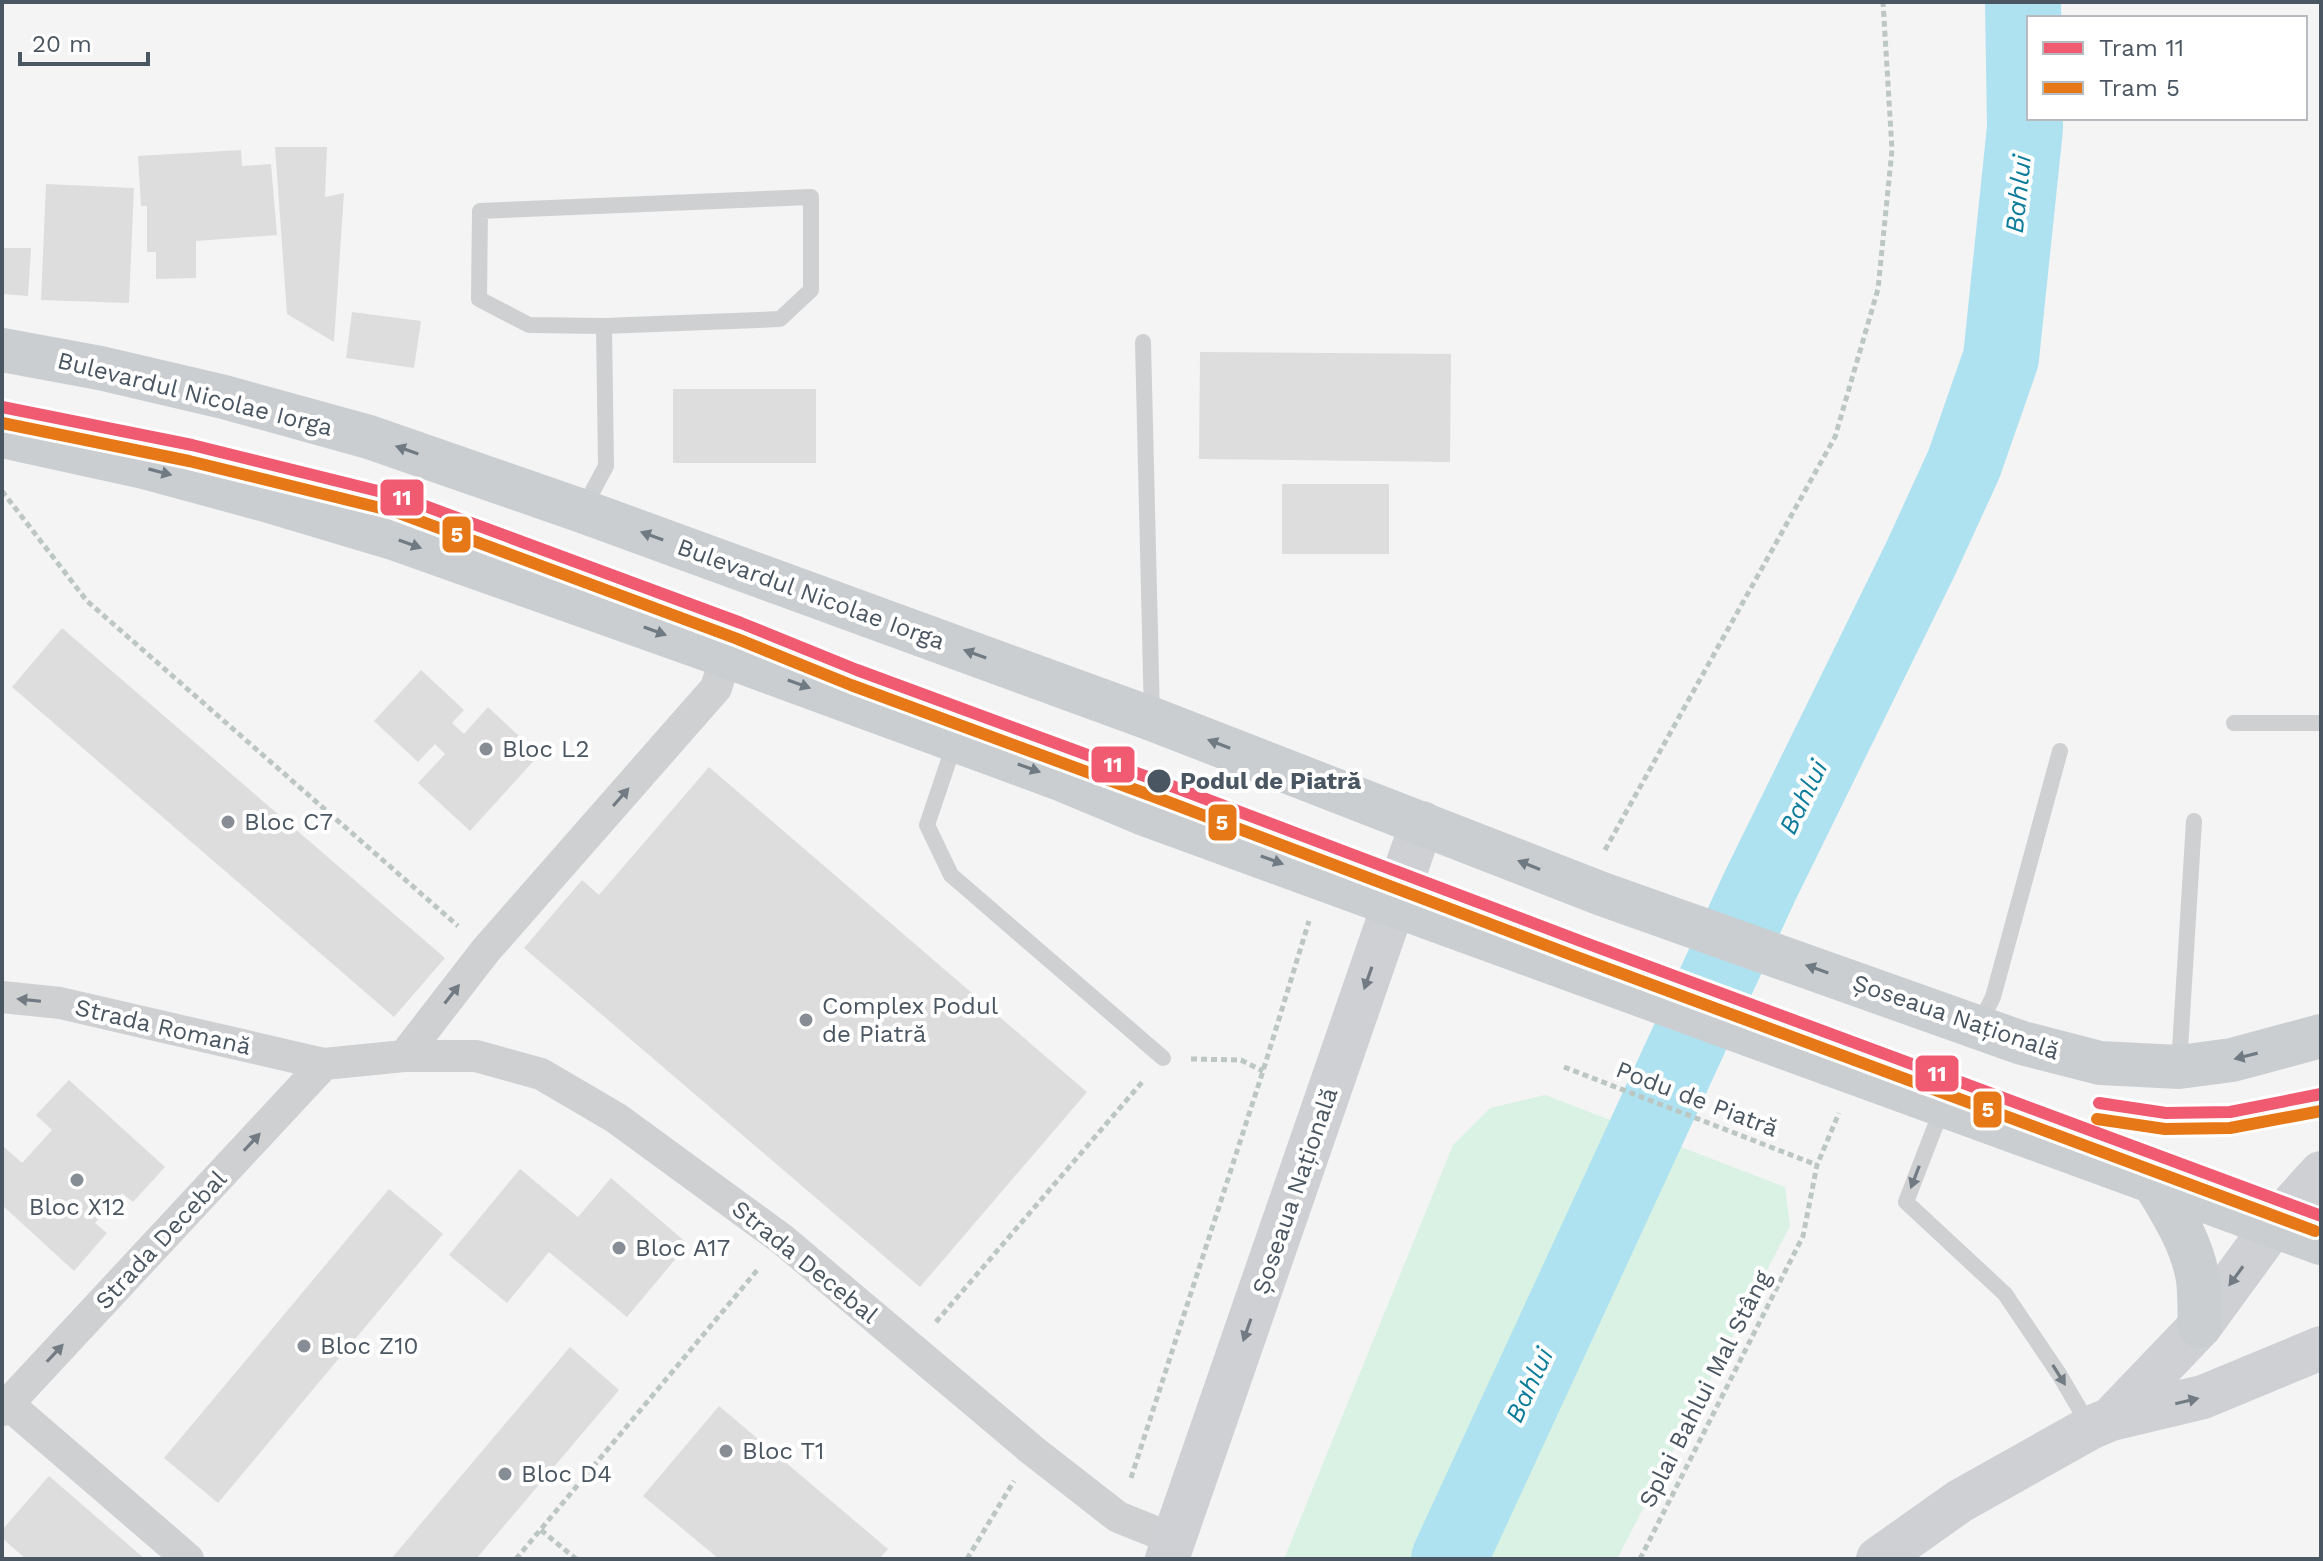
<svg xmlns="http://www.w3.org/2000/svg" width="2323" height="1561" font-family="'Work Sans',sans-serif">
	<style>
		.green { fill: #d9f2e3 }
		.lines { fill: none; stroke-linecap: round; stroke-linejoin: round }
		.river { stroke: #aee2f0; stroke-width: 76 }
		.building { fill: #ddddde }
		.path { stroke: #bcc7c4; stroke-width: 5; stroke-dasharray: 6 4; stroke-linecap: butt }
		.lane { stroke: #ced0d2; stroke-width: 16 }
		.street { stroke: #ced0d2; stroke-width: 32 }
		.secondary { stroke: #ced0d4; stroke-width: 44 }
		.primary { stroke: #caced1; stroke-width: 44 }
		.tram-1-casing { stroke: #fff; stroke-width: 18 }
		.tram-2-casing { stroke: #fff; stroke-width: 18 }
		.tram-1 { stroke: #f05b72; stroke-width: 12 }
		.tram-2 { stroke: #e77817; stroke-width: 12 }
		.oneway { fill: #707a83 }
		.oneway2 { fill: #727b83 }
		.oneway3 { fill: #727b84 }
		.poi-dot { fill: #868d94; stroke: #fff; stroke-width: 3 }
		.stop-dot { fill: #4a5661; stroke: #fff; stroke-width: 3 }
		.labels { text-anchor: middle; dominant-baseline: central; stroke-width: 8; stroke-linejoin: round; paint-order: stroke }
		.street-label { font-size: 24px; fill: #4a5661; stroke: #fff }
		.poi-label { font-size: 24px; fill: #4a5661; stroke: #fff; text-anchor: start }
		.stop-label { font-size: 24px; font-weight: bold; fill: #4a5661; stroke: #fff; text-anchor: start }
		.water-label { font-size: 26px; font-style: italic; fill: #0c7c9b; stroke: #fff }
		.line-badge { stroke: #fff; stroke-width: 3 }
		.badge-label { font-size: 22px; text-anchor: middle; font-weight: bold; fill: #fff }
	</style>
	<rect width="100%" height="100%" fill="#f4f4f4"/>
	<!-- green -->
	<path class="green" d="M1545,1095L1785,1187L1790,1226L1617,1559H1284L1453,1145L1490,1108Z"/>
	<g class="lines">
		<!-- river -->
		<path class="river" d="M1449,1559L1760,886L1921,558L1964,464L2001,358L2025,128L2023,2"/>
	</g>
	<!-- building -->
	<path class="building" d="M275,147H327L325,197L344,193L334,342L287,314Z
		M241,150L242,166L271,164L277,235L196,241V278L156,279V252H147V206H141L138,156Z
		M46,184L134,188L129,303L41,300Z
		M2,248H31L28,296L2,294Z
		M352,312L421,321L414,368L346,358Z
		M1200,352L1451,354L1450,462L1199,459Z
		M673,389H816V463H673Z
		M1282,484H1389V554H1282Z
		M62,628L445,958L394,1017L12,687Z
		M421,670L464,710L452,723L464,734L488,707L539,755L470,831L418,783L445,754L435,744L418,762L374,721Z
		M709,767L1087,1092L920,1287L524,948L582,880L599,895Z
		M69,1080L165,1167L133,1202L122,1193L95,1223L107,1233L74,1271L2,1205V1148L4,1147L22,1163L52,1130L36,1115Z
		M520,1169L578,1217L611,1178L688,1244L627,1317L549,1252L507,1303L449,1255Z
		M389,1189L443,1234L218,1503L164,1458Z
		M570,1347L619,1390L476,1559H391Z
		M719,1406L888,1549L879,1559H719L643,1496Z
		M49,1476L145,1559H26L2,1538V1530Z"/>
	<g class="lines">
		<!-- path -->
		<path class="path" d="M2,491L87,601L458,926
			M1605,850L1835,437L1878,289L1892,150L1883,2
			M1191,1059L1241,1060L1263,1071
			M1564,1067L1817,1165
			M936,1322L1143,1081
			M1131,1478L1263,1071L1309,921
			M541,1530L576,1559
			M516,1559L759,1268
			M967,1559L1014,1481
			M1640,1559L1803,1236L1817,1165L1839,1113"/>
		<!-- lane -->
		<path class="lane" d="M811,197V290L780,319L604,326L529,325L479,299L480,211Z
			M1143,342L1152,717
			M582,511L606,466L604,326
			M2234,723H2321
			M955,742L927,825L951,875L1163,1058
			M1979,1025L1993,997L2060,751
			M2179,1065L2194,821
			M1943,1106L1906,1202L2005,1294L2059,1374L2090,1427"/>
		<!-- street -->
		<path class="street" d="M2,997L60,1003L324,1064L404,1056H476L541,1074L616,1118L783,1240L1032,1450L1118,1517L1173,1539
			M404,1056L486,950L716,688L726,656
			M8,1404L188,1559
			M2,1410L324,1064"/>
		<!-- secondary -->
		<path class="secondary" d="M2111,1419L2200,1326L2273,1226L2321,1173
			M1167,1559L1422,823
			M1878,1559L1960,1501L2090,1428L2111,1419L2203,1397L2321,1348"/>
		<!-- primary -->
		<path class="primary" d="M2,350L100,368L224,397L369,437L582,511L1152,719L1602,894L2022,1043L2100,1063L2179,1067L2232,1060L2321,1036
			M2,436L144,467L262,499L396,539L726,656L1058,778L1142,813L1246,851L2321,1243
			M2153,1181C2172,1212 2193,1245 2198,1280C2200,1295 2199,1311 2200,1326"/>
		<!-- tram-1 casing -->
		<g class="tram-1-casing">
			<path id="tram-1" d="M2,407L192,445L398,496L741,623L857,670L1161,782L1583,942L2321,1216
				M2099,1103L2166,1113L2230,1112L2321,1094"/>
		</g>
		<!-- tram-2 casing -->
		<g class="tram-2-casing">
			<path id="tram-2" d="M2,423L189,461L393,511L735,638L851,685L1155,797L1577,957L2315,1231
				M2097,1119L2165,1129L2230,1128L2321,1111"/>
		</g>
		<!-- tram-1 -->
		<use href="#tram-1" class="tram-1"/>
		<!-- tram-2 -->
		<use href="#tram-2" class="tram-2"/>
	</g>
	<!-- one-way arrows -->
	<defs><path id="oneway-solid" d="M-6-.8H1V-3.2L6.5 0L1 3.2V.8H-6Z" transform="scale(2)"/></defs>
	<g class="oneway">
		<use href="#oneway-solid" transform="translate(407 450) rotate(-161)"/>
		<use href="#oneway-solid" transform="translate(160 472) rotate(15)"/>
		<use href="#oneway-solid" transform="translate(652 536) rotate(-160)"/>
		<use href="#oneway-solid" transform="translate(410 544) rotate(20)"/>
		<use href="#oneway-solid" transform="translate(655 631) rotate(20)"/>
		<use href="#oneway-solid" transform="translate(975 654) rotate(-160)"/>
		<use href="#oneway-solid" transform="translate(799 684) rotate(20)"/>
		<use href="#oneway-solid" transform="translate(1219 744) rotate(-159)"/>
		<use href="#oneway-solid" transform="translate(1029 768) rotate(20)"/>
		<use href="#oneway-solid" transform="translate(1272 860) rotate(20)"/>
		<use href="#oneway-solid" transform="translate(1529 865) rotate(-158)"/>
		<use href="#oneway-solid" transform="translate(1817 969) rotate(-161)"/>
		<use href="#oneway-solid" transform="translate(2246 1056) rotate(166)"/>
	</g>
	<g class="oneway2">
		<use href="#oneway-solid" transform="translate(621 797) rotate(-49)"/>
		<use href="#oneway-solid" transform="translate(452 994) rotate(-52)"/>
		<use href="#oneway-solid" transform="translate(29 1000) rotate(-174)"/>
		<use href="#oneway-solid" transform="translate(252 1142) rotate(-47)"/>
		<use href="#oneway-solid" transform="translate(1915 1177) rotate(111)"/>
		<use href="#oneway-solid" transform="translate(55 1353) rotate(-47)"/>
		<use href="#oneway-solid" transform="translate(2059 1375) rotate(58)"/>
	</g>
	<g class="oneway3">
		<use href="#oneway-solid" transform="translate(1368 978) rotate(109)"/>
		<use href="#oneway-solid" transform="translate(2236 1276) rotate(126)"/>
		<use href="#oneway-solid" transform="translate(1247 1330) rotate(109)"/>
		<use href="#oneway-solid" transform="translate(2187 1401) rotate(-13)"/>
	</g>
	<!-- markers -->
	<g class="poi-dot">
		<circle cx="486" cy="749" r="8"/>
		<circle cx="228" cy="822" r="8"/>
		<circle cx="806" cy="1020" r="8"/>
		<circle cx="77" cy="1180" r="8"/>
		<circle cx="619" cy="1248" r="8"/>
		<circle cx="304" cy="1346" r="8"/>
		<circle cx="726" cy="1451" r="8"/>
		<circle cx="505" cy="1474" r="8"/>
	</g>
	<circle class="stop-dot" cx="1159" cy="781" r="13"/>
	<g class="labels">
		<!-- street labels -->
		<g class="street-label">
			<text transform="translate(195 394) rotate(14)">Bulevardul Nicolae Iorga</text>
			<text transform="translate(811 594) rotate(20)">Bulevardul Nicolae Iorga</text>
			<text transform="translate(1956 1017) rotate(19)">Șoseaua Națională</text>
			<text transform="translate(163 1027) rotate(13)">Strada Romană</text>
			<text transform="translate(1697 1099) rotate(21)">Podu de Piatră</text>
			<text transform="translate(1295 1191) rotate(-71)">Șoseaua Națională</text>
			<text transform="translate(161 1240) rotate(-47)">Strada Decebal</text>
			<text transform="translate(805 1262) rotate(39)">Strada Decebal</text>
			<text transform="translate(1705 1389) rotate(-63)">Splai Bahlui Mal Stâng</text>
		</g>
		<!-- poi labels -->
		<g class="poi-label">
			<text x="502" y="749">Bloc L2</text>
			<text x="244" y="822">Bloc C7</text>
			<text x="822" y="1006">Complex Podul<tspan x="822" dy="28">de Piatră</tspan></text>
			<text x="77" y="1207" text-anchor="middle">Bloc X12</text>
			<text x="635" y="1248">Bloc A17</text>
			<text x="320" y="1346">Bloc Z10</text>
			<text x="742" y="1451">Bloc T1</text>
			<text x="521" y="1474">Bloc D4</text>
		</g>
		<!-- stop labels -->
		<g class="stop-label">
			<text x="1180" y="781">Podul de Piatră</text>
		</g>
		<!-- water labels -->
		<g class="water-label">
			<text transform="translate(2018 194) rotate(-84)">Bahlui</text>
			<text transform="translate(1803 797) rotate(-64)">Bahlui</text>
			<text transform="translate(1529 1385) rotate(-65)">Bahlui</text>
		</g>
	</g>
	<g class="line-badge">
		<rect x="379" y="478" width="46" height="39" rx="8" fill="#f05b72"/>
		<rect x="441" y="515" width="31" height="39" rx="8" fill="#e77817"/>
		<rect x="1090" y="745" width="46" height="39" rx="8" fill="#f05b72"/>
		<rect x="1207" y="803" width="31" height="39" rx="8" fill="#e77817"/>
		<rect x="1914" y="1054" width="46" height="39" rx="8" fill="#f05b72"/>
		<rect x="1972" y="1090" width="31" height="39" rx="8" fill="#e77817"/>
	</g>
	<g class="badge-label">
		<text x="402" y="505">11</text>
		<text x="457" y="542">5</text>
		<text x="1113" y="772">11</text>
		<text x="1222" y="830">5</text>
		<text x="1937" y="1081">11</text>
		<text x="1988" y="1117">5</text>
	</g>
	<!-- border -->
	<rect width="2323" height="1561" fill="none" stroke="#4a5661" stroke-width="8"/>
	<!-- legend -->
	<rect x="2027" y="16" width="280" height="104" fill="#ffffff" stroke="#b7bbc0" stroke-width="2"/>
	<rect x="2043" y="42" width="40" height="12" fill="#f05b72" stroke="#b7bbc0" stroke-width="2"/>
	<text x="2099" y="56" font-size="24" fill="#4a5661">Tram 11</text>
	<rect x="2043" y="82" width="40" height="12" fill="#e77817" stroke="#b7bbc0" stroke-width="2"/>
	<text x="2099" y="96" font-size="24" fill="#4a5661">Tram 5</text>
	<!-- scale -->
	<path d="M20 52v12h128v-12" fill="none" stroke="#4a5661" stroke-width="4"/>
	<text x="32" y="52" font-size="24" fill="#4a5661" stroke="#ffffff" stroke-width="6" paint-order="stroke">20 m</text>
</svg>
